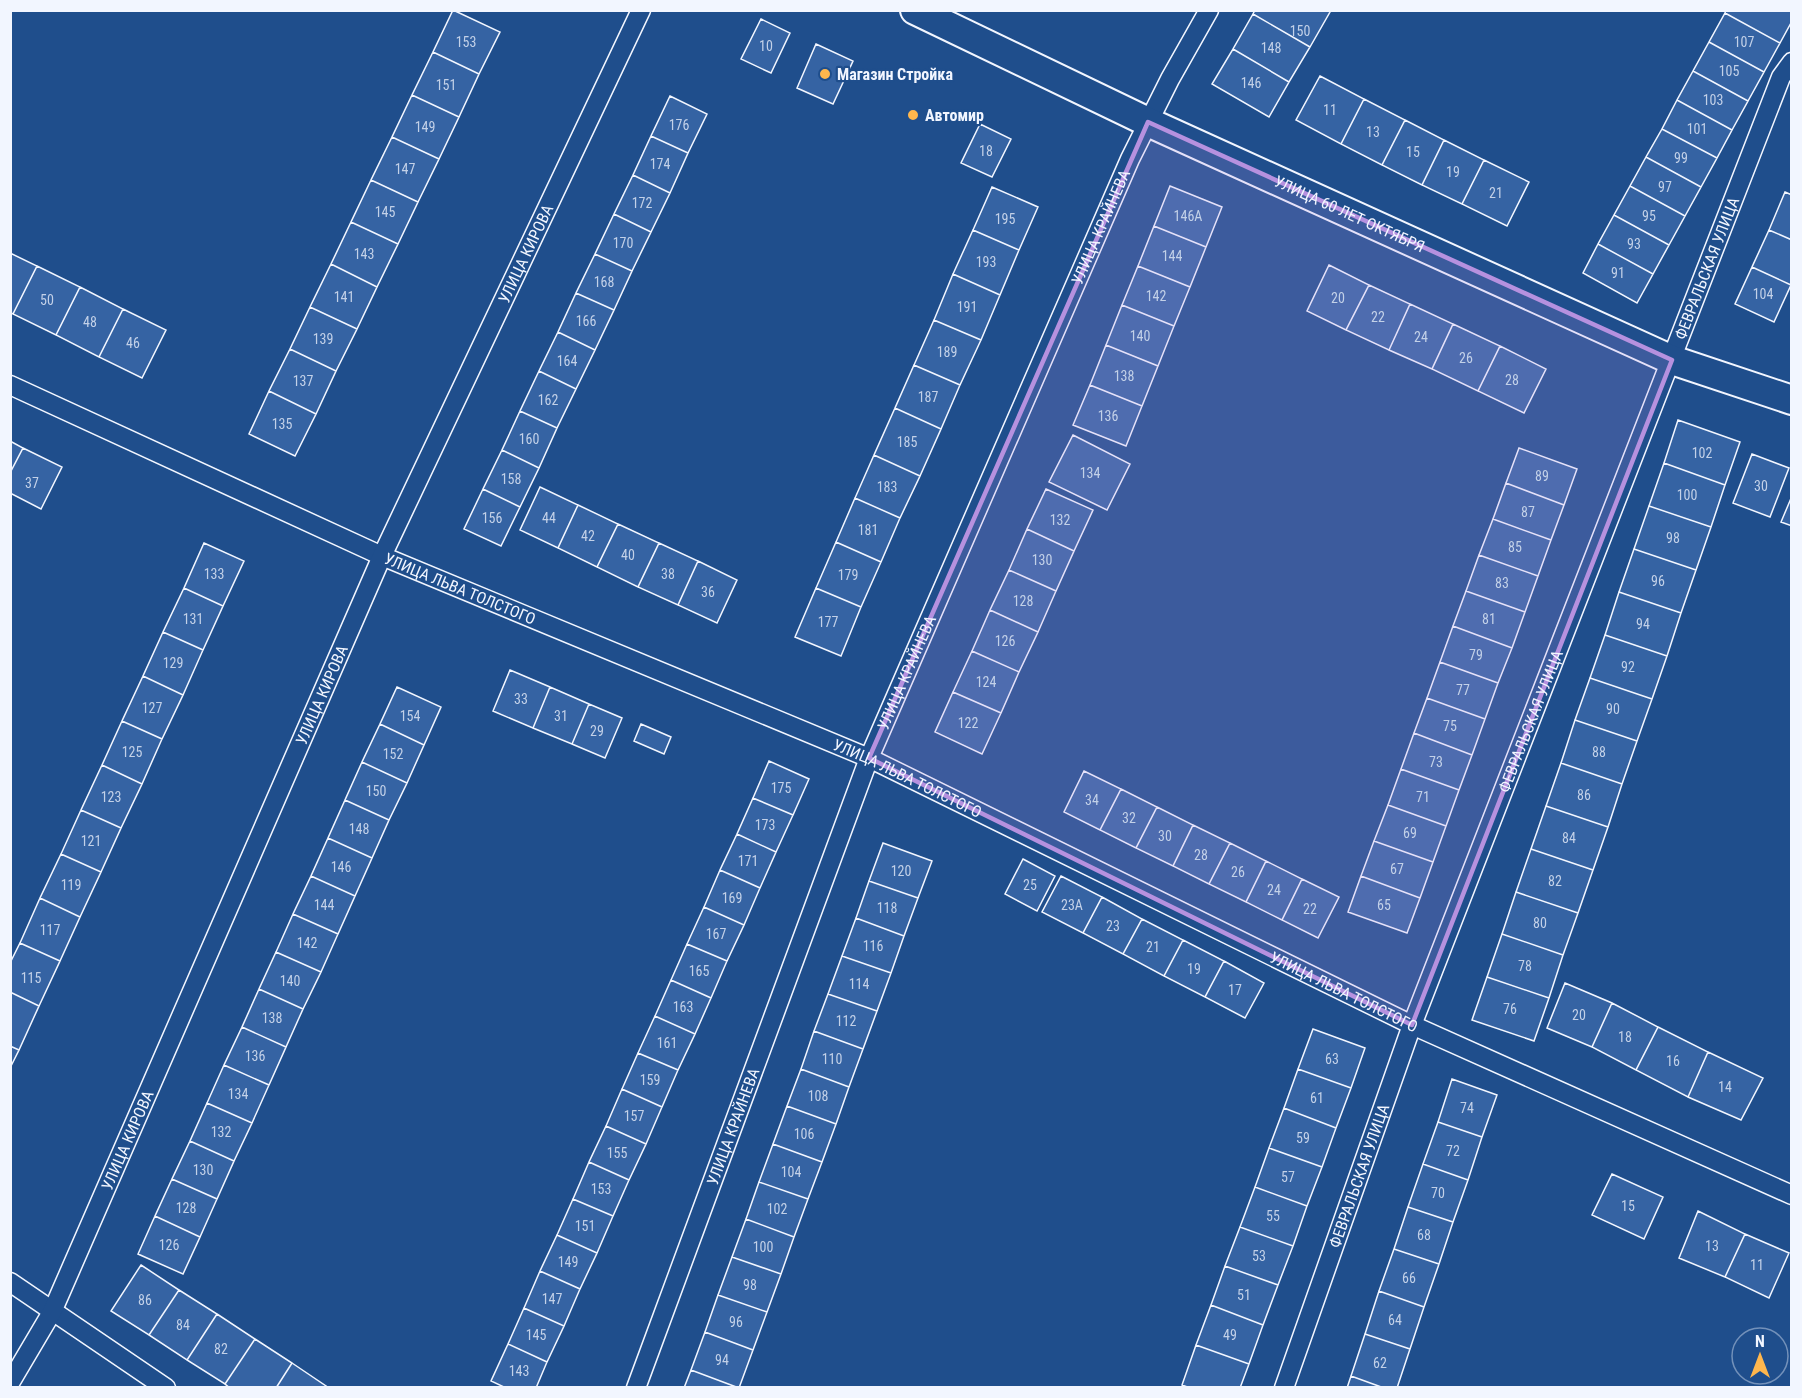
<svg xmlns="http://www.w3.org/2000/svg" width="1802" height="1398" font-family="'Roboto Condensed',sans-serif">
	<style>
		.building { fill: #3563a3; stroke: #f2f6ff; stroke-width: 1.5 }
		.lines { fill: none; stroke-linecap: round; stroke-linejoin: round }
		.street-casing { stroke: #f2f6ff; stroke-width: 21 }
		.primary-casing { stroke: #f2f6ff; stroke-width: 32 }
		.street { stroke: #1f4e8c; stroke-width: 18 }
		.primary { stroke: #1f4e8c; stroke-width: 28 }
		.marked { fill: #b691df; fill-opacity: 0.2; stroke: #b691df; stroke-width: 4.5; stroke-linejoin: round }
		.poi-dot { fill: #ffb74d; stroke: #1f4e8c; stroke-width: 2 }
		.labels { text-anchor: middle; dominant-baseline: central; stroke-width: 4.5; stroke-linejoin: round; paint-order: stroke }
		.number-label { font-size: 14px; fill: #c3d1e8 }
		.poi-label { font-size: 16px; font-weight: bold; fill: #f2f6ff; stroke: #1f4e8c; text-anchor: start }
		.street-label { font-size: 16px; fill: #f2f6ff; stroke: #1f4e8c }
	</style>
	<rect width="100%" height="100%" fill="#1f4e8c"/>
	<!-- building -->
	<path class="building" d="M453,10L500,32L479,74L433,52Z
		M1255,10H1327L1330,12L1310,47L1253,14Z
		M1726,10H1789L1792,12V21L1780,43L1725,13Z
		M1725,13L1780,43L1764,72L1709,42Z
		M1253,14L1310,47L1289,82L1233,49Z
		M761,19L790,33L771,73L741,59Z
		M1709,42L1764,72L1748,101L1693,71Z
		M816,44L853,61L833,104L797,88Z
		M1233,49L1289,82L1269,117L1212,84Z
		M433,52L479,74L459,117L412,95Z
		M1693,71L1748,101L1732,130L1677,100Z
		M1320,76L1364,99L1341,144L1296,120Z
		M412,95L459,117L439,159L392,137Z
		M670,96L707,114L688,153L651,136Z
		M1364,99L1405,120L1382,165L1341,144Z
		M1677,100L1732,130L1717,158L1662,129Z
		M1405,120L1444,140L1422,185L1382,165Z
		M980,124L1011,139L992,177L961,163Z
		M1662,129L1717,158L1701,187L1646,157Z
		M651,136L688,153L670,193L633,175Z
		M392,137L439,159L418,202L371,180Z
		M1444,140L1484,160L1462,204L1422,185Z
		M1646,157L1701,187L1685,216L1630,186Z
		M1484,160L1529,182L1507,226L1462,204Z
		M633,175L670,193L651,232L614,214Z
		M371,180L418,202L398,244L351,222Z
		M1170,186L1222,207L1206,247L1154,226Z
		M1630,186L1685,216L1669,245L1614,215Z
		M992,187L1038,207L1019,250L973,230Z
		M1785,192L1792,195V240L1769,230Z
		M614,214L651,232L632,271L595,254Z
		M1614,215L1669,245L1653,274L1598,244Z
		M351,222L398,244L377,287L331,264Z
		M1154,226L1206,247L1190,287L1138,266Z
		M973,230L1019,250L1000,295L953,274Z
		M1769,230L1792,240L1791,285L1752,267Z
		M1598,244L1653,274L1637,303L1583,273Z
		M10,253L37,266L13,314L10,312Z
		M595,254L632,271L614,310L576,293Z
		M331,264L377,287L357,329L310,307Z
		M1329,265L1369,285L1346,330L1307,311Z
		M37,266L80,287L56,335L13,314Z
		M1138,266L1190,287L1174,326L1122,305Z
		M1752,267L1791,285L1774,322L1735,304Z
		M953,274L1000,295L981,340L934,320Z
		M1369,285L1410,304L1389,350L1346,330Z
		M80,287L123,309L99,357L56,335Z
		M576,293L614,310L595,350L558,332Z
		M1410,304L1453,324L1432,369L1389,350Z
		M1122,305L1174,326L1158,366L1106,345Z
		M310,307L357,329L336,371L290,349Z
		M123,309L166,330L142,378L99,357Z
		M934,320L981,340L960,385L914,365Z
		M1453,324L1500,346L1478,391L1432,369Z
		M558,332L595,350L576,389L539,371Z
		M1106,345L1158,366L1142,406L1090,385Z
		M1500,346L1546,369L1524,413L1478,391Z
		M290,349L336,371L316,414L269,391Z
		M914,365L960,385L941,429L895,408Z
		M539,371L576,389L557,428L520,411Z
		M1090,385L1142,406L1126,446L1073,425Z
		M269,391L316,414L295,456L249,434Z
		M895,408L941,429L920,476L874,455Z
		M520,411L557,428L539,468L502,450Z
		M1678,420L1740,442L1725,485L1664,463Z
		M1073,435L1130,464L1107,510L1049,482Z
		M10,441L23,448L10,473Z
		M23,448L62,467L41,509L10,493V473Z
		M1519,448L1577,469L1564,505L1506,483Z
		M502,450L539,468L520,507L483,489Z
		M1752,454L1789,468L1770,517L1733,503Z
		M874,455L920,476L900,518L855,498Z
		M1664,463L1725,485L1711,527L1649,506Z
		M1506,483L1564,505L1551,540L1493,519Z
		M540,487L578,505L558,548L520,530Z
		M483,489L520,507L501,546L464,529Z
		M1046,489L1093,510L1074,551L1027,529Z
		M1792,496V526L1781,522Z
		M855,498L900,518L881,562L836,542Z
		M578,505L618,524L597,567L558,548Z
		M1649,506L1711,527L1696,570L1634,549Z
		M1493,519L1551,540L1538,576L1479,555Z
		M618,524L659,543L638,587L597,567Z
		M1027,529L1074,551L1056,591L1009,570Z
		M836,542L881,562L861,607L816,588Z
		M204,543L244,561L223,606L184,588Z
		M659,543L698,561L678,605L638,587Z
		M1634,549L1696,570L1681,613L1619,592Z
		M1479,555L1538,576L1525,612L1466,591Z
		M698,561L737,580L717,623L678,605Z
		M1009,570L1056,591L1038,632L990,610Z
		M184,588L223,606L203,650L163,632Z
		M816,588L861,607L841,656L795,637Z
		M1466,591L1525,612L1512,648L1453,626Z
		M1619,592L1681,613L1667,656L1605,635Z
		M990,610L1038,632L1019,672L972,651Z
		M1453,626L1512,648L1498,683L1440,662Z
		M163,632L203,650L183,695L143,676Z
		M1605,635L1667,656L1652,699L1590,678Z
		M972,651L1019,672L1001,713L953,692Z
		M1440,662L1498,683L1485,719L1427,698Z
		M510,670L550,687L533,728L493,711Z
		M143,676L183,695L162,739L122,721Z
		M1590,678L1652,699L1637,741L1575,720Z
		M397,687L441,707L424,745L380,724Z
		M550,687L589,704L572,744L533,728Z
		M953,692L1001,713L982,754L935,732Z
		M1427,698L1485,719L1472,755L1414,733Z
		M589,704L622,718L605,758L572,744Z
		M1575,720L1637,741L1622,784L1561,763Z
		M122,721L162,739L142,784L102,765Z
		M380,724L424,745L407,783L362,762Z
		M641,724L671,737L664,754L634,741Z
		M1414,733L1472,755L1459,790L1401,769Z
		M769,761L809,779L793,815L753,798Z
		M362,762L407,783L389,820L345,800Z
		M1561,763L1622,784L1608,827L1546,806Z
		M102,765L142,784L121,828L81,810Z
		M1401,769L1459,790L1446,826L1388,805Z
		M1084,771L1121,789L1100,830L1064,812Z
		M1121,789L1157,807L1136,848L1100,830Z
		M753,798L793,815L776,852L737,834Z
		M345,800L389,820L372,858L328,838Z
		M1388,805L1446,826L1433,862L1374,841Z
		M1546,806L1608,827L1593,870L1531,849Z
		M1157,807L1193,825L1173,866L1136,848Z
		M81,810L121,828L101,872L61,854Z
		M1193,825L1230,843L1209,884L1173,866Z
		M737,834L776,852L760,888L720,870Z
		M328,838L372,858L355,896L311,876Z
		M1374,841L1433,862L1420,898L1361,876Z
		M883,843L932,861L918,898L869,881Z
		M1230,843L1266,861L1246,902L1209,884Z
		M1531,849L1593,870L1578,913L1516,892Z
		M61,854L101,872L80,917L40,898Z
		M1023,859L1055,876L1037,911L1005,894Z
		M1266,861L1302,879L1282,920L1246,902Z
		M720,870L760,888L744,925L704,907Z
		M311,876L355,896L338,934L293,914Z
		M1061,876L1102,897L1083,933L1042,912Z
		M1361,876L1420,898L1407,933L1348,912Z
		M1302,879L1339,897L1318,938L1282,920Z
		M869,881L918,898L904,936L856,918Z
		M1516,892L1578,913L1563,955L1502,934Z
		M1102,897L1142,919L1123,954L1083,933Z
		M40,898L80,917L60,961L20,943Z
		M704,907L744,925L727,961L687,944Z
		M293,914L338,934L321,972L276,952Z
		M856,918L904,936L891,973L842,956Z
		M1142,919L1183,940L1164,976L1123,954Z
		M1502,934L1563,955L1549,998L1487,977Z
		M1183,940L1224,961L1205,997L1164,976Z
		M20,943L60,961L39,1006L10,992V963Z
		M687,944L727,961L711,998L671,980Z
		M276,952L321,972L303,1009L259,989Z
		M842,956L891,973L877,1011L828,994Z
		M1224,961L1264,983L1245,1018L1205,997Z
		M1487,977L1549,998L1534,1041L1472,1020Z
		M671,980L711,998L695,1034L655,1016Z
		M1565,983L1612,1003L1592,1047L1547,1028Z
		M259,989L303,1009L286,1047L242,1027Z
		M10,992L39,1006L19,1050L10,1046Z
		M828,994L877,1011L863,1049L814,1031Z
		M1612,1003L1658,1027L1636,1070L1592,1047Z
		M655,1016L695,1034L678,1070L638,1053Z
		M242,1027L286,1047L269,1085L224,1065Z
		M1658,1027L1708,1052L1688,1097L1636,1070Z
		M1313,1029L1365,1048L1351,1088L1298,1069Z
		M814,1031L863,1049L849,1087L801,1069Z
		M10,1046L19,1050L10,1068Z
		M1708,1052L1763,1078L1741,1120L1688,1097Z
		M638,1053L678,1070L662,1107L622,1089Z
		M224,1065L269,1085L252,1123L207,1103Z
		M801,1069L849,1087L836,1124L787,1106Z
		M1298,1069L1351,1088L1336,1128L1284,1108Z
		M1452,1079L1497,1095L1482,1137L1438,1122Z
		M622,1089L662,1107L646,1144L606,1126Z
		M207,1103L252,1123L234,1161L190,1141Z
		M787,1106L836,1124L822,1162L773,1144Z
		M1284,1108L1336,1128L1322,1167L1269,1148Z
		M1438,1122L1482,1137L1468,1180L1423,1164Z
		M606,1126L646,1144L629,1180L589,1162Z
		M190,1141L234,1161L217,1199L172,1179Z
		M773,1144L822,1162L808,1199L759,1182Z
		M1269,1148L1322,1167L1307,1206L1255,1187Z
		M589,1162L629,1180L613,1216L573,1199Z
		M1423,1164L1468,1180L1453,1222L1408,1207Z
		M1612,1174L1663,1197L1644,1239L1592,1215Z
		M172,1179L217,1199L200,1237L155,1216Z
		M759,1182L808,1199L794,1237L746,1219Z
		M1255,1187L1307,1206L1293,1246L1240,1227Z
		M573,1199L613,1216L597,1253L557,1235Z
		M1408,1207L1453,1222L1439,1264L1394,1249Z
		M1698,1211L1745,1234L1725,1277L1679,1258Z
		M155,1216L200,1237L183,1274L138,1254Z
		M746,1219L794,1237L781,1274L732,1257Z
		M1240,1227L1293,1246L1278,1285L1225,1266Z
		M1745,1234L1789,1253L1769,1298L1725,1277Z
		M557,1235L597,1253L580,1289L540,1271Z
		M1394,1249L1439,1264L1424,1307L1379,1291Z
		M732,1257L781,1274L767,1312L718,1295Z
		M141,1265L179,1290L149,1335L111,1311Z
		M1225,1266L1278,1285L1263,1325L1211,1305Z
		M540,1271L580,1289L564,1326L524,1308Z
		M179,1290L217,1314L187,1360L149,1335Z
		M1379,1291L1424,1307L1410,1349L1365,1334Z
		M718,1295L767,1312L753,1350L705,1332Z
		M1211,1305L1263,1325L1249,1364L1196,1345Z
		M524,1308L564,1326L547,1362L508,1344Z
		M217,1314L255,1339L225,1384L187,1360Z
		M705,1332L753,1350L739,1388L691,1370Z
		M1365,1334L1410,1349L1397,1388H1384L1351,1376Z
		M255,1339L292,1363L276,1388H230L225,1384Z
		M508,1344L547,1362L536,1388H506L491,1381Z
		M1196,1345L1249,1364L1240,1388H1190L1182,1385Z
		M292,1363L329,1388H276Z
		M691,1370L739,1388H684Z
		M1351,1376L1384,1388H1347Z"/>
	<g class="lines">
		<!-- street casing -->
		<g class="street-casing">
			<g id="street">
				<path id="s1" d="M10,385L382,556L869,758L1412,1025L1792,1195"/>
				<path d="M10,1282L166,1388"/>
				<path id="s2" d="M10,1383L52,1312L382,556L641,10"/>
				<path id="s3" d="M636,1388L869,758L1130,159L1170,79L1209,10"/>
				<path id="s4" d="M1284,1388L1412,1025L1781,77L1792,62"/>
			</g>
		</g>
		<!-- primary casing -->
		<g class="primary-casing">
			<g id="primary">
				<path id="s5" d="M915,10L1148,122L1672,360L1792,400"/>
			</g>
		</g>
		<!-- street -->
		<use href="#street" class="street"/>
		<!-- primary -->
		<use href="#primary" class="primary"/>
	</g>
	<!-- marked area -->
	<path class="marked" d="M1148,122L1672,360L1412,1025L869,758Z"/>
	<!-- markers -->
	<g class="poi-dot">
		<circle cx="825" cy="74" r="6"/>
		<circle cx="913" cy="115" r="6"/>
	</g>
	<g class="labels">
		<!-- number labels -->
		<g class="number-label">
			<text x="1300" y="31">150</text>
			<text x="466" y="42">153</text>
			<text x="1744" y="42">107</text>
			<text x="766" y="46">10</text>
			<text x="1271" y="48">148</text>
			<text x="1729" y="71">105</text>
			<text x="1251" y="83">146</text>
			<text x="446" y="85">151</text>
			<text x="1713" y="100">103</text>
			<text x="1330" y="110">11</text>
			<text x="679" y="125">176</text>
			<text x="425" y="127">149</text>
			<text x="1697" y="129">101</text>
			<text x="1373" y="132">13</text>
			<text x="986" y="151">18</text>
			<text x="1413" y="152">15</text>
			<text x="1681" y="158">99</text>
			<text x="660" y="164">174</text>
			<text x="405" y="169">147</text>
			<text x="1453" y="172">19</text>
			<text x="1665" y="187">97</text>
			<text x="1496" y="193">21</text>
			<text x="642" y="203">172</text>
			<text x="385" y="212">145</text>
			<text x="1188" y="216">146А</text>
			<text x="1649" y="216">95</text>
			<text x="1005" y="219">195</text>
			<text x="623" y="243">170</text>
			<text x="1634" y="244">93</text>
			<text x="364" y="254">143</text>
			<text x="1172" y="256">144</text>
			<text x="986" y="262">193</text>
			<text x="1618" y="273">91</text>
			<text x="604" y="282">168</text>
			<text x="1763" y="294">104</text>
			<text x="1156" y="296">142</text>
			<text x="344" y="297">141</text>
			<text x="1338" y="298">20</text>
			<text x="47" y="300">50</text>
			<text x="967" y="307">191</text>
			<text x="1378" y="317">22</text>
			<text x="586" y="321">166</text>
			<text x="90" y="322">48</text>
			<text x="1140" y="336">140</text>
			<text x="1421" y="337">24</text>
			<text x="323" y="339">139</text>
			<text x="133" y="343">46</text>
			<text x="947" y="352">189</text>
			<text x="1466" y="358">26</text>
			<text x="567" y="361">164</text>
			<text x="1124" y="376">138</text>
			<text x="1512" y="380">28</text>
			<text x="303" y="381">137</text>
			<text x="928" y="397">187</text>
			<text x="548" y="400">162</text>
			<text x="1108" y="416">136</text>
			<text x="282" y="424">135</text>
			<text x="529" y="439">160</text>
			<text x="907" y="442">185</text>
			<text x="1702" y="453">102</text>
			<text x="1090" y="473">134</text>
			<text x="1542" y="476">89</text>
			<text x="511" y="479">158</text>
			<text x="32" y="483">37</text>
			<text x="1761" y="486">30</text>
			<text x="887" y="487">183</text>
			<text x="1687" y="495">100</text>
			<text x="1528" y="512">87</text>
			<text x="492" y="518">156</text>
			<text x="549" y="518">44</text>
			<text x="1060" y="520">132</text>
			<text x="868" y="530">181</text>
			<text x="588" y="536">42</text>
			<text x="1673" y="538">98</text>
			<text x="1515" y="547">85</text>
			<text x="628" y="555">40</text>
			<text x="1042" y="560">130</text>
			<text x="214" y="574">133</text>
			<text x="668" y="574">38</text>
			<text x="848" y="575">179</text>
			<text x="1658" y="581">96</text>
			<text x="1502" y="583">83</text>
			<text x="708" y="592">36</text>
			<text x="1023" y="601">128</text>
			<text x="193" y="619">131</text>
			<text x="1489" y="619">81</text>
			<text x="828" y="622">177</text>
			<text x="1643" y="624">94</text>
			<text x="1005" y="641">126</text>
			<text x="1476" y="655">79</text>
			<text x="173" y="663">129</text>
			<text x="1628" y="667">92</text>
			<text x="986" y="682">124</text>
			<text x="1463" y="690">77</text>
			<text x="521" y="699">33</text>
			<text x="152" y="708">127</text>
			<text x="1613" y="709">90</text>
			<text x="410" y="716">154</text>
			<text x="561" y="716">31</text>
			<text x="968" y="723">122</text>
			<text x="1450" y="726">75</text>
			<text x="597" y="731">29</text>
			<text x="132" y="752">125</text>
			<text x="1599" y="752">88</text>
			<text x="393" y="754">152</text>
			<text x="1436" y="762">73</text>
			<text x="781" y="788">175</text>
			<text x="376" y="791">150</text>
			<text x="1584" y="795">86</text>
			<text x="111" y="797">123</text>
			<text x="1423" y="797">71</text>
			<text x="1092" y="800">34</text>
			<text x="1129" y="818">32</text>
			<text x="765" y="825">173</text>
			<text x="359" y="829">148</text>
			<text x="1410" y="833">69</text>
			<text x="1165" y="836">30</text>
			<text x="1569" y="838">84</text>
			<text x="91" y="841">121</text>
			<text x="1201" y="855">28</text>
			<text x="748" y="861">171</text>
			<text x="341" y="867">146</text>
			<text x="1397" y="869">67</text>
			<text x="901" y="871">120</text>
			<text x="1238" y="872">26</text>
			<text x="1555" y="881">82</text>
			<text x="71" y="885">119</text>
			<text x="1030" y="885">25</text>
			<text x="1274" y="890">24</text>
			<text x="732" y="898">169</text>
			<text x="324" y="905">144</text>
			<text x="1072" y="905">23А</text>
			<text x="1384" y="905">65</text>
			<text x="887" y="908">118</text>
			<text x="1310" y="909">22</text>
			<text x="1540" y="923">80</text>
			<text x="1113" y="926">23</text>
			<text x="50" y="930">117</text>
			<text x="716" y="934">167</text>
			<text x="307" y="943">142</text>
			<text x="873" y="946">116</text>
			<text x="1153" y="947">21</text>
			<text x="1525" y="966">78</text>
			<text x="1194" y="969">19</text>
			<text x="699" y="971">165</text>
			<text x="31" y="978">115</text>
			<text x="290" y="981">140</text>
			<text x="859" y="984">114</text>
			<text x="1235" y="990">17</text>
			<text x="683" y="1007">163</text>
			<text x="1510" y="1009">76</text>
			<text x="1579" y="1015">20</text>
			<text x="272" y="1018">138</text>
			<text x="846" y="1021">112</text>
			<text x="1625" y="1037">18</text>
			<text x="667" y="1043">161</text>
			<text x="255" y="1056">136</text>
			<text x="832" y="1059">110</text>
			<text x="1332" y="1059">63</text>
			<text x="1673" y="1061">16</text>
			<text x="650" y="1080">159</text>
			<text x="1725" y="1087">14</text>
			<text x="238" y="1094">134</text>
			<text x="818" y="1096">108</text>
			<text x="1317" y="1098">61</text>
			<text x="1467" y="1108">74</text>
			<text x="634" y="1116">157</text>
			<text x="221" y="1132">132</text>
			<text x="804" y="1134">106</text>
			<text x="1303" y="1138">59</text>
			<text x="1453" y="1151">72</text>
			<text x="617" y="1153">155</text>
			<text x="203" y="1170">130</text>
			<text x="791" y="1172">104</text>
			<text x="1288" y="1177">57</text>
			<text x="601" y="1189">153</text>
			<text x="1438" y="1193">70</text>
			<text x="1628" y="1206">15</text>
			<text x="186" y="1208">128</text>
			<text x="777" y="1209">102</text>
			<text x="1273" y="1216">55</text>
			<text x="585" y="1226">151</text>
			<text x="1424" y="1235">68</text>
			<text x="169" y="1245">126</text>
			<text x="1712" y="1246">13</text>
			<text x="763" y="1247">100</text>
			<text x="1259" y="1256">53</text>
			<text x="568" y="1262">149</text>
			<text x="1757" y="1265">11</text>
			<text x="1409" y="1278">66</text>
			<text x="750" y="1285">98</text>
			<text x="1244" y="1295">51</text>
			<text x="552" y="1299">147</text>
			<text x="145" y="1300">86</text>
			<text x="1395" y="1320">64</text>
			<text x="736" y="1322">96</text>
			<text x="183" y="1325">84</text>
			<text x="536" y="1335">145</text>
			<text x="1230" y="1335">49</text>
			<text x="221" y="1349">82</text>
			<text x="722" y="1360">94</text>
			<text x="1380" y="1363">62</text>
			<text x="519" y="1371">143</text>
		</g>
		<!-- poi labels -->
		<g class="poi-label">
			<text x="837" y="74">Магазин Стройка</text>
			<text x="925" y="115">Автомир</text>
		</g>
		<!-- street labels -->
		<g class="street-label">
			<text stroke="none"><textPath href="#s5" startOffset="480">УЛИЦА 60 ЛЕТ ОКТЯБРЯ</textPath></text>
			<text stroke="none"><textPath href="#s3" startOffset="1251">УЛИЦА КРАЙНЕВА</textPath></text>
			<text stroke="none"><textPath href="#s2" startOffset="1242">УЛИЦА КИРОВА</textPath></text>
			<text stroke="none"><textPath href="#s4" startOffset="1197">ФЕВРАЛЬСКАЯ УЛИЦА</textPath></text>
			<text stroke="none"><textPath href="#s1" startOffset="494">УЛИЦА ЛЬВА ТОЛСТОГО</textPath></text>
			<text stroke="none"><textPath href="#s3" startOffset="765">УЛИЦА КРАЙНЕВА</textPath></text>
			<text stroke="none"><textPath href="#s2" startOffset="756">УЛИЦА КИРОВА</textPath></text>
			<text stroke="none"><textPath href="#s4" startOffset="711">ФЕВРАЛЬСКАЯ УЛИЦА</textPath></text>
			<text stroke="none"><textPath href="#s1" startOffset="980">УЛИЦА ЛЬВА ТОЛСТОГО</textPath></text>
			<text stroke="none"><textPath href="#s1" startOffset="1466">УЛИЦА ЛЬВА ТОЛСТОГО</textPath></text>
			<text stroke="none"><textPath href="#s3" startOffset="279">УЛИЦА КРАЙНЕВА</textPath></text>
			<text stroke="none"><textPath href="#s2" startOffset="270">УЛИЦА КИРОВА</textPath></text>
			<text stroke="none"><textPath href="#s4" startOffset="225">ФЕВРАЛЬСКАЯ УЛИЦА</textPath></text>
		</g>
	</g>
	<!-- border -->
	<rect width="1802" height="1398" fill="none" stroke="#f2f6ff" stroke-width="24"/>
	<!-- north arrow -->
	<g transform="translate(1760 1356)"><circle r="28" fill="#1f4e8c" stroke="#7391ba" stroke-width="1.5"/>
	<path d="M0-4.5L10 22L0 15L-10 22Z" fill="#ffb74d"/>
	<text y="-9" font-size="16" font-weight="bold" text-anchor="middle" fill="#f2f6ff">N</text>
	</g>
</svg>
